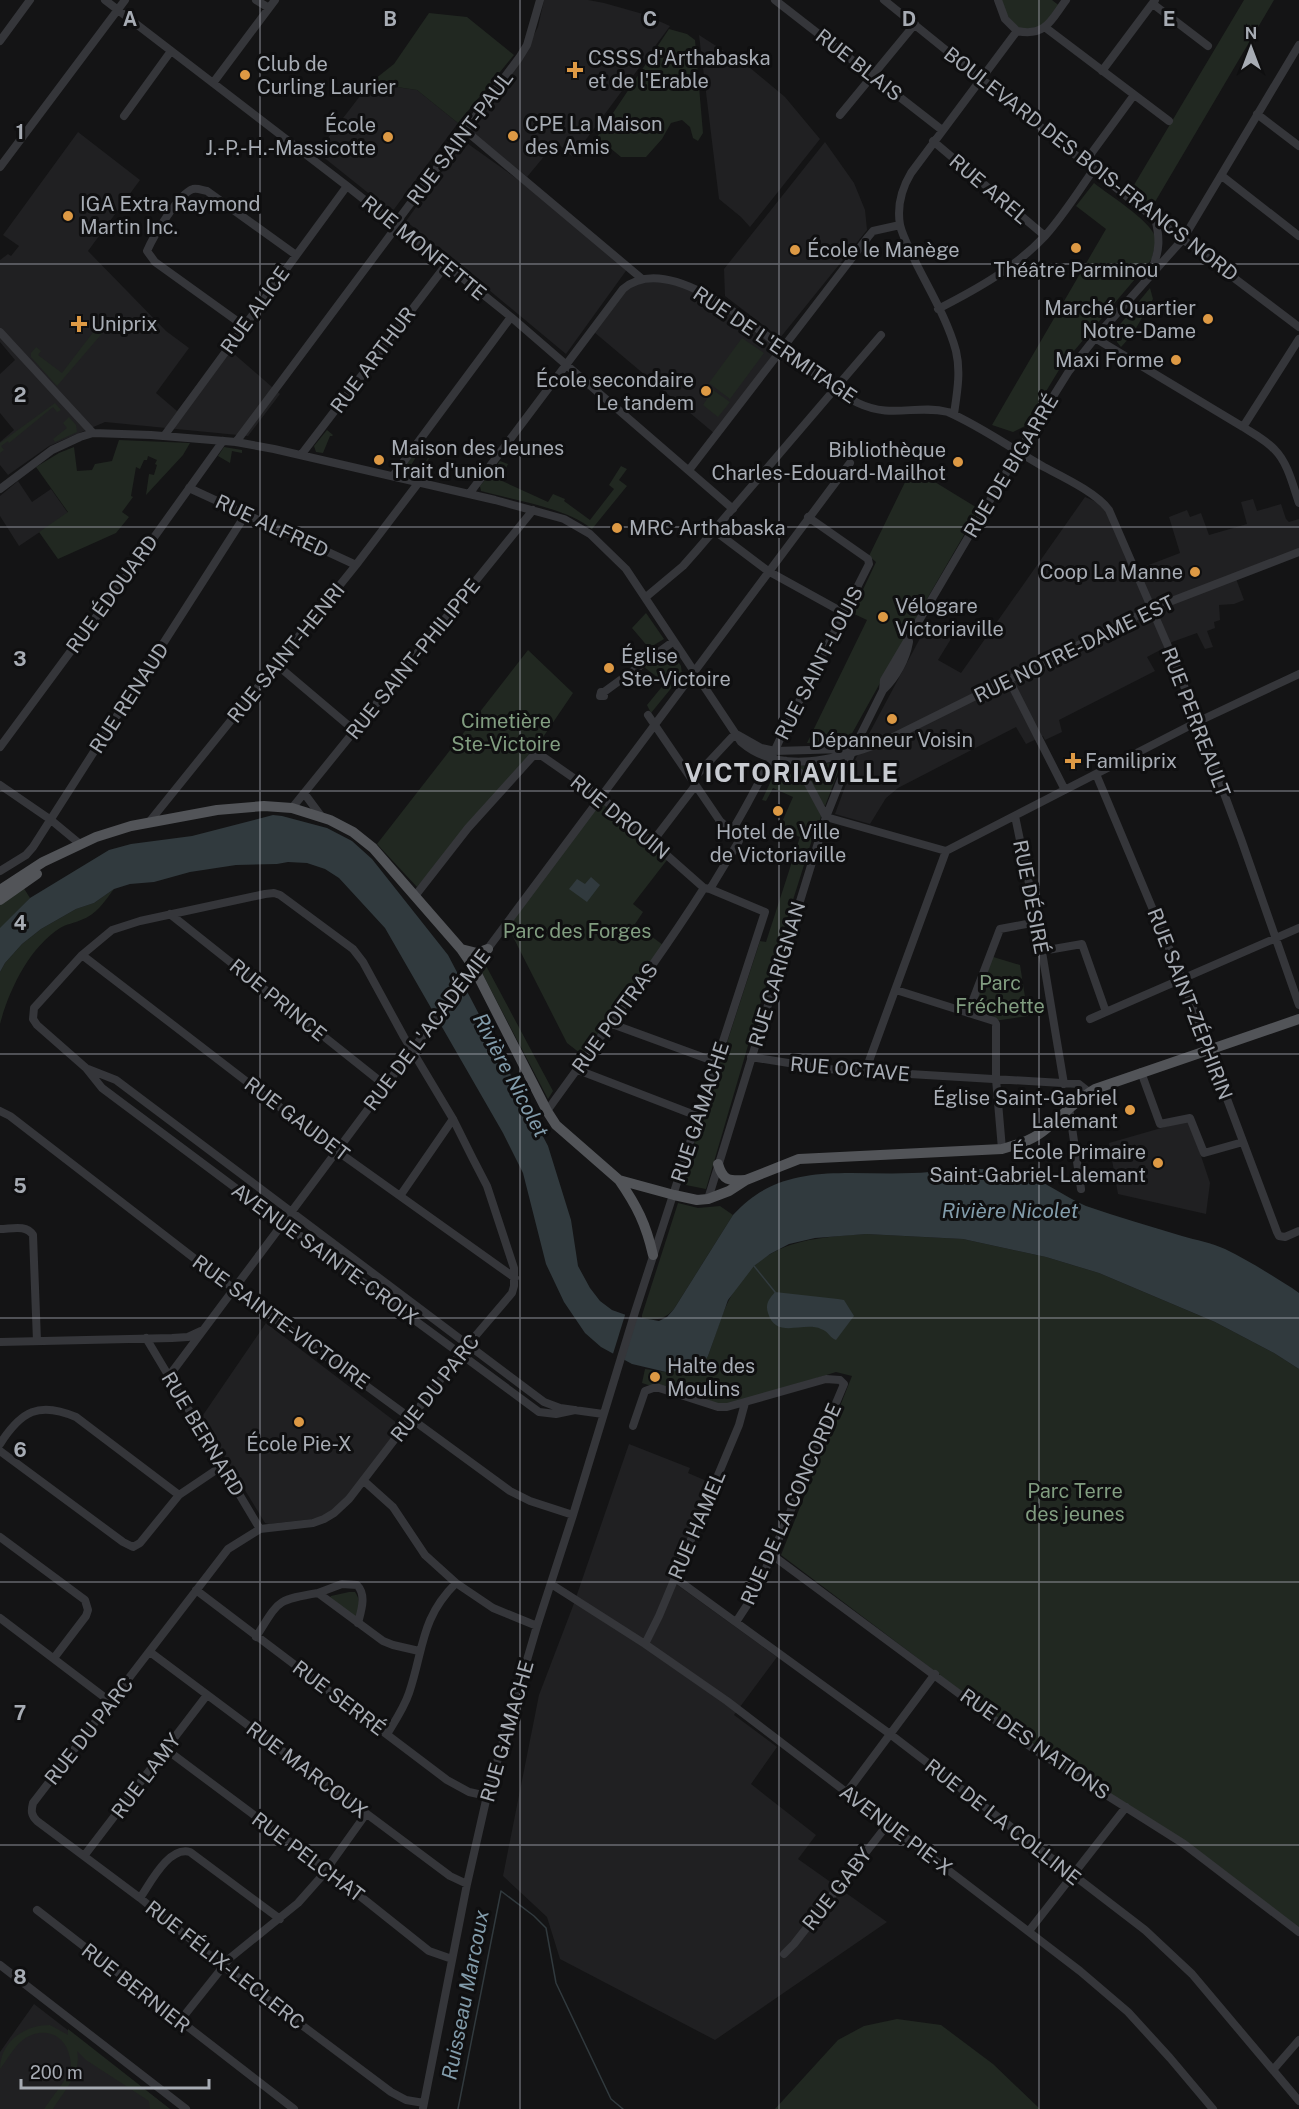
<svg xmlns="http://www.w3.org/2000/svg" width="1299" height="2109" font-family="'Public Sans',sans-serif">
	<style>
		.built { fill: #202022 }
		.green { fill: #212821 }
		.water { fill: #313a3e }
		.pier { fill: #141415 }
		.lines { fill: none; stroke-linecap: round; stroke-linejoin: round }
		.stream { stroke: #313a3e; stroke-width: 1.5 }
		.minor { stroke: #35363a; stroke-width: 8 }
		.major { stroke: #525458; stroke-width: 10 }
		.grid { fill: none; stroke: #a7acb4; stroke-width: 1.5; stroke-opacity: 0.55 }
		.poi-dot { fill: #d94; stroke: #0f0f10; stroke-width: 2 }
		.labels { text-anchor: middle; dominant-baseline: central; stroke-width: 6; stroke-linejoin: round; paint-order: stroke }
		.poi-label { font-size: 20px; fill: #a7acb4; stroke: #0f0f10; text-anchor: start }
		.street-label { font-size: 20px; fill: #a7acb4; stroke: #0f0f10 }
		.park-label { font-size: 20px; fill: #819d80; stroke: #0f0f10 }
		.water-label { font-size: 21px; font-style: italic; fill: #829cab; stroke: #0f0f10 }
		.district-label { font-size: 26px; font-weight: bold; letter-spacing: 1.5px; fill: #c8cbd1; stroke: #0f0f10 }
		.grid-label { font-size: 20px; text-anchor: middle; font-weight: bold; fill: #a7acb4; stroke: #0f0f10; stroke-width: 6; stroke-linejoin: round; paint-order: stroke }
	</style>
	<rect width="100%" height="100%" fill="#141415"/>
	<!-- built -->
	<path class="built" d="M544,0H588L604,3L643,14L670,26L573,157L556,142L527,177L469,130L527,49L538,27Z
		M699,35L749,67L785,97L820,139L750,227L741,217L719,199Z
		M370,83L417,90L458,123L392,212L317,152Z
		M78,132L140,180L88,251L166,331L189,348L156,393L177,411L226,347L280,394L248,436L105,422L49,446L8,475L0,465V442L14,430L0,413V374L15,360L0,342V260L8,254L11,256L19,246L3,235Z
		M464,141L541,196L628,268L566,354L406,221Z
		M825,142L854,183L865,210L867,230L780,338L725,296L724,269Z
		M645,279L694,288L780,348L715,434L594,332L629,285Z
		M18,481L32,502L51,489L68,513L19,546L0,516V496Z
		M1085,497L1106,506L1136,573L1146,566L1180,553L1169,517L1187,510L1190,517L1201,513L1209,535L1247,524L1241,502L1253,499L1257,511L1281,504L1286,519L1289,522L1299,519V552L1235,576L1244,600L1234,604L1219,605L1220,620L1214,622L1215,628L1207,631L1213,647L1205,649L1197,633L1172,642L1166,647L1147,657L1155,671L1059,720L1062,732L1045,740L1043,736L1026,744L1016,727L898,788L886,798L870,824L835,814L855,760L925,629L937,626L954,634L938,660L961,673Z
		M1189,1120L1210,1183L1206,1214L1118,1194L1109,1143Z
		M266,1323L401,1426L343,1502L321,1518L269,1524L265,1523L201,1418Z
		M629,1444L690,1468L688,1473L716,1485L676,1584L777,1657L734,1715L777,1747L751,1784L816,1835L798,1859L887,1922L715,2040L560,1959L547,1917L503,1876L539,1695L573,1606Z
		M34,2004L170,2109H0V2052Z"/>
	<!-- green -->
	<path class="green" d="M998,0H1052L1061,7L1046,28L1017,31Z
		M1244,0H1274L1152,207L1131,190Z
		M429,13L467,17L514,55L458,123L417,90L370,83L394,64Z
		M669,29L687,34L695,40L703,133L698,141L693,138L690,127L682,120L671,123L662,139L646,157H621L597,137Z
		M1094,183C1109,195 1148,219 1155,236C1157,242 1153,252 1152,259L1062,365L1025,426L1013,432L992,425L1106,229L1076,206Z
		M1150,288L1153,299L1132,335L1121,347L1117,342V328Z
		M104,318L111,323L57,386L31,357V353L36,347L41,351L38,355L62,373Z
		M742,338L764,353L730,399L709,383Z
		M713,390L730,402L718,417L703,405Z
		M55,403L61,410L57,412L53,407L9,443L8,441L1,446L4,450L0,453V443Z
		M69,417L76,425L77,432L55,442L53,439L67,428L63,423Z
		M327,430L333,435L332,436H330L323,453L316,452L314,446Z
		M119,440L190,443L183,455L146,495L149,474L154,475L157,465L155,464L157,460L148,456L147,460H144L140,469L136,467L131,496L133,497L122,512L129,517L116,533L58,559L39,532L68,512L36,467L59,453L74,447L77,471L92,470L95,464L112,461Z
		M224,447L242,450V453L232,451L230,463L218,456Z
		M420,447L432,454L418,475L407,473L405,467L413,455L416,457L410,467L418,472L430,455Z
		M500,461L508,464L500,480L548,502L553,494L565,499L564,501L590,520L614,489L609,485L621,466L627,469L619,480L627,486L592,529C567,508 513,500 481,491L480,486Z
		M912,468L979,509L924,604L850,737L826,742L807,743L867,620L852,613L876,562L869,556Z
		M646,613L664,639L649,648L632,628Z
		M670,649L681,666L682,675L651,713L647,705L665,683L644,667Z
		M528,650L573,693L535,749L417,887L377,844Z
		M842,762L825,806L797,766Z
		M782,764L795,770L808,789L821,816L818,828L815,830L759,1008L706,1189L681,1184L760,941L766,942L800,837L787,832L782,822L793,797L773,788L766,801L762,800L777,768Z
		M601,801L667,860L633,904L643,912L635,924L663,945L585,1057L567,1043L507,925Z
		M23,887L30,898L0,929V904Z
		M114,889C105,901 96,915 81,920C75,923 66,924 60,928C29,948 9,990 0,1024V972L5,963L22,944L41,929L76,909L94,903Z
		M990,956L1020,965L1028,1016L994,1021L968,1013Z
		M484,962L553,1091L548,1099L480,969Z
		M678,1203L698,1208L720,1206L733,1215L674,1309C664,1320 657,1320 642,1319V1315Z
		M866,1234L963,1239L1046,1257L1099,1273L1215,1322L1274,1353L1299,1369V1932L1132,1808L1038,1749L781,1555L852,1376L836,1372L737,1403L727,1410L642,1383L645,1369L666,1372L708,1356C715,1338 720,1317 729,1300C759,1241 807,1238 866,1234Z
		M349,1592H355C362,1602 359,1609 355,1620L329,1599L331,1596Z
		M897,2019L941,2025L993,2064L1040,2109H775L838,2040L864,2026Z
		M50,2025L68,2035V2029L170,2109H150L149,2101L86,2060L77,2051C82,2073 64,2091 53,2109H44C52,2097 64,2083 70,2070C72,2064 70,2057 68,2051C62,2033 43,2028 27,2037C15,2044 8,2059 0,2069C0,2042 24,2025 50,2025Z"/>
	<!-- water -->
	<path class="water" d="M273,815L282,816L327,828L352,841L372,859L448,955L548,1146L571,1220L578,1266L590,1288L600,1301L612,1310L626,1315L659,1321L667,1317L674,1309L733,1215C782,1160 847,1176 912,1173C950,1172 982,1164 1021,1174C1045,1180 1064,1197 1086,1206C1118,1217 1150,1226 1182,1236C1196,1240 1212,1243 1225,1249C1248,1260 1271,1275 1292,1288L1299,1293V1369L1274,1353L1215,1322L1099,1273L1046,1257L963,1239L866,1234L815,1238L789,1244L770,1254L754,1266L728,1300L708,1356L701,1366L686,1370L666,1372L632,1364L601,1347L585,1333L564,1302L546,1264L523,1173L503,1133L385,928L339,878L325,869L307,863L288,862L277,864L236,865L190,872L154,882L130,884L114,889L94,903L76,909L41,929L22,944L5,963L0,972V928L30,898L109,850L131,844L192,836Z
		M591,877L600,885L587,902L569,889L577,879L585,884Z
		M775,1292L838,1299L844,1300L854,1316L836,1340C830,1338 828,1331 821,1329C803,1321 776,1340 768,1313C765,1304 769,1299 775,1292Z"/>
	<!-- pier -->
	<path class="pier" d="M626,1312L638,1315L617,1360L612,1357Z"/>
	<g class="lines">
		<!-- stream -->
		<path class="stream" d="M754,1266L775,1292
			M458,2109L501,1891L534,1916L546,1928L556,1983L611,2099L623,2109"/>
		<!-- minor -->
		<path class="minor" d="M105,0L347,186L444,263L511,317L733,509
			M256,0L269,8
			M775,0L942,130
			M884,0L1136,204L1299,327
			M998,0L1005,19L1017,31
			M1153,4L1208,46
			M1046,28L1169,121
			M0,41L30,0
			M1102,71L1155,0
			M213,83L275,0
			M1257,114L1299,146
			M840,115L915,24
			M124,116L171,51
			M466,131L641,278
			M933,141L1045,236
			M1085,162L1134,95
			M0,167L125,0
			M1222,176L1299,236
			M1152,269C1160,250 1160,238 1155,218
			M938,309C977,289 1015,268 1045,236C1063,216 1078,192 1094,169
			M244,326L155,262L147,251C153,237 179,193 193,189C197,188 202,190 207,191L296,255
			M0,332L93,433
			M1095,338L1243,427C1254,434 1266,440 1275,450C1288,463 1293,486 1299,503
			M954,414C957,393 961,372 956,351C948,321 930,291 916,263C911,251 903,238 900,225C897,207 902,188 911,173L1017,31C1046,37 1051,20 1066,0
			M1243,427L1299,339
			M164,436L347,186
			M236,442L397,226L401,216L519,58L527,45L540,0
			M301,455L446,265
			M689,470L868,237L873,231L900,225
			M393,476L511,317
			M189,488L356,565
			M0,489L52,450L80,437L93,433L151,435L236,442L274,449L495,500L564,519L590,534L626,569L741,742C780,776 838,759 881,743L1151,609L1299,552
			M469,494L623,289C682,239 805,378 858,403C891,419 917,404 948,412C982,427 1012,449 1044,467C1063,477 1097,493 1109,510L1177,667L1241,839L1299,1005
			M715,531L768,571L844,613
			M646,597L683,566L698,549L881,335
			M277,665L355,731
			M1009,680L1065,790
			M883,690C896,678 906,659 909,642
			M604,692V696H600L601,692H604L674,641
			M738,735L761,748L775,751L844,749L852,752
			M0,747L127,575L223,441
			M786,761L804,776L826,817
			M1096,774L1182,979L1277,1232L1279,1236L1285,1237L1299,1231
			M692,780L735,734
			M0,785L51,820L80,844
			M304,793L321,816
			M292,808L533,510
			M1015,816L1037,922L1064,1084
			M826,817L946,851
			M150,821L356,565L419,482
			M732,831C750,800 766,770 781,737L869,564L868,559L808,517
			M653,841L695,786
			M0,871L26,855L33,847L246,514
			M415,896L468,828L533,756H542L601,797L704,888
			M170,914L386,1086
			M1042,951L1082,944L1106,1012
			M82,955L337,1151L515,1278
			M896,990L994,1021L996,1024V1079L1002,1149
			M968,1013L1000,929L1037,922
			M1090,1019L1299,928
			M612,1024L716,1062
			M751,1057L826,1069L1079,1084L1089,1092
			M88,1069L116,1080L544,1402L560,1408L603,1414
			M578,1070L700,1117
			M865,1072L946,851L1197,722L1299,674
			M1141,1072L1160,1124L1190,1118L1204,1153L1243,1142
			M1069,1107L1081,1189
			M0,1111L10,1116L234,1289L510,1491L530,1501L573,1515
			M547,1111C600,1037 655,965 704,888L710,889L739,841V838L720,821L648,715
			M400,1196L453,1119
			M708,1199L826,817L852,752L883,690L884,680L1019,451L1069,371L1095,338L1183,239L1299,45
			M0,1229C11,1229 26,1224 33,1235L37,1341
			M146,1338L260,1529
			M0,1342L172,1338L188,1337L201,1331
			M169,1376L850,463
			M633,1426L645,1391L656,1387L718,1407H727L826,1379L840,1380L844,1384L772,1555L753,1596L736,1622
			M0,1444C21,1411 39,1401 76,1417L179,1495
			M0,1451L123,1542L133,1547L140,1543L179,1495L222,1466
			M364,1481L393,1507L425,1555L456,1583L493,1608L537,1626
			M0,1537L85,1600L88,1610L86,1616L54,1658
			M772,1555L1035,1750L1184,1844L1299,1932
			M675,1578L890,1734L1145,1930L1192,1974L1299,2101
			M551,1584L645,1644L727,1701L1080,1971L1128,2012L1170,2058L1213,2109
			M196,1590L447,1780L469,1792L487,1796
			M318,1593L342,1584L357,1585C367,1595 361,1611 358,1623
			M0,1618L112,1703
			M256,1637C279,1601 275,1600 318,1593L383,1641L393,1645L419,1651
			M645,1644L659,1616L739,1425L745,1403
			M150,1652L450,1876L467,1884
			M387,1734C395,1721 404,1708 409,1693C424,1649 420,1619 456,1583
			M167,1750L326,1869L429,1951L452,1959
			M847,1792L935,1674
			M84,1856L207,1695
			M140,1898C151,1882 169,1846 190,1852L280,1919
			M37,1910L294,2109
			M1029,1931L1126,1807
			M784,1954L794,1944L888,1824
			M0,1965L186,2109
			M179,2022L230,1958L298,1903L321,1877L366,1814
			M1273,2070L1299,2040
			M424,2103L406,2100L391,2092L223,1966L140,1898L37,1821C31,1815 31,1811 33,1803L228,1549L260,1529L313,1523L324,1519L334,1513L349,1499L460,1354L512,1293L514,1286V1268L487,1186L473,1159L453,1119L404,1037L363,962L353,949L280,895L274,893L265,894L140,921L112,930L82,955L34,1008L33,1019L37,1025L86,1068L102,1088L269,1213L283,1223L539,1412L556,1414L575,1410
			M423,2108L467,1884L487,1796L537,1626L573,1515L635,1312L765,912L710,889"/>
		<!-- major -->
		<path class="major" d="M0,890L43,862L96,837L131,826L217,810L264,806L292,808L330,820L353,832L373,848L461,949L474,968L547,1111L556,1125L619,1180L674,1195L697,1200L708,1199L729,1191L746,1180L799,1159L1002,1149C1016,1145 1030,1141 1042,1132C1060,1118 1075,1101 1095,1089L1299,1019
			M0,900L37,874
			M461,949L477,953L488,949
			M718,1164C723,1181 729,1181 745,1180
			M619,1180C637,1206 646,1224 653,1255"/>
	</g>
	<!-- grid -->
	<path class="grid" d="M260,0V2109M520,0V2109M779,0V2109M1039,0V2109M0,264H1299M0,527H1299M0,791H1299M0,1054H1299M0,1318H1299M0,1582H1299M0,1845H1299"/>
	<!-- markers -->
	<g class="poi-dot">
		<path d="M572 61h6v6h6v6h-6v6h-6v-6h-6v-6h6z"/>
		<circle cx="245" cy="75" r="6"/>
		<circle cx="513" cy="136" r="6"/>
		<circle cx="388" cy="137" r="6"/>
		<circle cx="68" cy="216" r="6"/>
		<circle cx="1076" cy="248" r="6"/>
		<circle cx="795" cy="250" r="6"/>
		<circle cx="1208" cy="319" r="6"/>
		<path d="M76 315h6v6h6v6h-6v6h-6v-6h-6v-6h6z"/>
		<circle cx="1176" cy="360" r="6"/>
		<circle cx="706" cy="391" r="6"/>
		<circle cx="379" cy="460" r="6"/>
		<circle cx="958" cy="462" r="6"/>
		<circle cx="617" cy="528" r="6"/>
		<circle cx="1195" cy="572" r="6"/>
		<circle cx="883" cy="617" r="6"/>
		<circle cx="609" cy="668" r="6"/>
		<circle cx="892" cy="719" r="6"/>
		<path d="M1070 752h6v6h6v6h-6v6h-6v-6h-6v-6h6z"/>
		<circle cx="778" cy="811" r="6"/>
		<circle cx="1130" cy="1110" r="6"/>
		<circle cx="1158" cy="1163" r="6"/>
		<circle cx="655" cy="1377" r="6"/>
		<circle cx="299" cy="1422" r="6"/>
	</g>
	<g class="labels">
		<!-- poi labels -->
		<g class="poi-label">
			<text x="588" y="58">CSSS d'Arthabaska<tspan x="588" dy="23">et de l'Erable</tspan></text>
			<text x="257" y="64">Club de<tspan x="257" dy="23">Curling Laurier</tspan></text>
			<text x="525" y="124">CPE La Maison<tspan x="525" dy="23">des Amis</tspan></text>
			<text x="376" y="125" text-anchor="end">École<tspan x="376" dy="23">J.-P.-H.-Massicotte</tspan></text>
			<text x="80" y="204">IGA Extra Raymond<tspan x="80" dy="23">Martin Inc.</tspan></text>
			<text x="807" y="250">École le Manège</text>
			<text x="1076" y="270" text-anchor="middle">Théâtre Parminou</text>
			<text x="1196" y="308" text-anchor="end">Marché Quartier<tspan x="1196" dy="23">Notre-Dame</tspan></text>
			<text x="91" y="324">Uniprix</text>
			<text x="1164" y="360" text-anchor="end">Maxi Forme</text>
			<text x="694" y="380" text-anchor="end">École secondaire<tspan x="694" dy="23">Le tandem</tspan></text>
			<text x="391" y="448">Maison des Jeunes<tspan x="391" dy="23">Trait d'union</tspan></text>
			<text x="946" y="450" text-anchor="end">Bibliothèque<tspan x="946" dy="23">Charles-Edouard-Mailhot</tspan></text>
			<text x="629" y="528">MRC Arthabaska</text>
			<text x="1183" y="572" text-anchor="end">Coop La Manne</text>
			<text x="895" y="606">Vélogare<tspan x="895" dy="23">Victoriaville</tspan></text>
			<text x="621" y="656">Église<tspan x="621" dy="23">Ste-Victoire</tspan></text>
			<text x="892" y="740" text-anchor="middle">Dépanneur Voisin</text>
			<text x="1085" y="761">Familiprix</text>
			<text x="778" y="832" text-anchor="middle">Hotel de Ville<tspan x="778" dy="23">de Victoriaville</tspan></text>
			<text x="1118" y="1098" text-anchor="end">Église Saint-Gabriel<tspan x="1118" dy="23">Lalemant</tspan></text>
			<text x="1146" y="1152" text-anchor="end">École Primaire<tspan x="1146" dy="23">Saint-Gabriel-Lalemant</tspan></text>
			<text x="667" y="1366">Halte des<tspan x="667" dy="23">Moulins</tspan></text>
			<text x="299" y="1444" text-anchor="middle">École Pie-X</text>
		</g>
		<!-- street labels -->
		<g class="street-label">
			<text transform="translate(859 65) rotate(38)">RUE BLAIS</text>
			<text transform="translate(460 138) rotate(-53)">RUE SAINT-PAUL</text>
			<text transform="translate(1091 164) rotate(38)">BOULEVARD DES BOIS-FRANCS NORD</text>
			<text transform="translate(989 189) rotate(40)">RUE AREL</text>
			<text transform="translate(424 248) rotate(39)">RUE MONFETTE</text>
			<text transform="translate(255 310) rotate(-54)">RUE ALICE</text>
			<text transform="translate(775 345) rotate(34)">RUE DE L'ERMITAGE</text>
			<text transform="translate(373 360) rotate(-53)">RUE ARTHUR</text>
			<text transform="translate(1011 466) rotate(-59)">RUE DE BIGARRÉ</text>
			<text transform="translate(272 526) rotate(25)">RUE ALFRED</text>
			<text transform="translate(112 594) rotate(-54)">RUE ÉDOUARD</text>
			<text transform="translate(1074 649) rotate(-26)">RUE NOTRE-DAME EST</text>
			<text transform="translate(286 653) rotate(-51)">RUE SAINT-HENRI</text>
			<text transform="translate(413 659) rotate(-51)">RUE SAINT-PHILIPPE</text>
			<text transform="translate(819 663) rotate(-63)">RUE SAINT-LOUIS</text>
			<text transform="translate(129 698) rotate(-57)">RUE RENAUD</text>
			<text transform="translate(1196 722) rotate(69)">RUE PERREAULT</text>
			<text transform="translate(620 817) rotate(39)">RUE DROUIN</text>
			<text transform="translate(1031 897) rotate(79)">RUE DÉSIRÉ</text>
			<text transform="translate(777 974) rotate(-73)">RUE CARIGNAN</text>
			<text transform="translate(278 1000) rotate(39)">RUE PRINCE</text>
			<text transform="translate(1190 1004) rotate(69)">RUE SAINT-ZÉPHIRIN</text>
			<text transform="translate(615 1018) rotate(-54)">RUE POITRAS</text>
			<text transform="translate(427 1030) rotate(-53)">RUE DE L'ACADÉMIE</text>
			<text transform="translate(850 1069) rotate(5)">RUE OCTAVE</text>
			<text transform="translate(700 1112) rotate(-72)">RUE GAMACHE</text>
			<text transform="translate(297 1119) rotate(37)">RUE GAUDET</text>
			<text transform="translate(325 1254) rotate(36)">AVENUE SAINTE-CROIX</text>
			<text transform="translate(281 1322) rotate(36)">RUE SAINTE-VICTOIRE</text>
			<text transform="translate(435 1388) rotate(-52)">RUE DU PARC</text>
			<text transform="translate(203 1434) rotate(59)">RUE BERNARD</text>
			<text transform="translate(791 1504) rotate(-66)">RUE DE LA CONCORDE</text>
			<text transform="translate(697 1525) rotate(-67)">RUE HAMEL</text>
			<text transform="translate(339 1698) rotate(37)">RUE SERRÉ</text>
			<text transform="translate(89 1731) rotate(-52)">RUE DU PARC</text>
			<text transform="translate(507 1731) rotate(-74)">RUE GAMACHE</text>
			<text transform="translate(1035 1744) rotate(35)">RUE DES NATIONS</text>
			<text transform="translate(307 1770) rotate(37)">RUE MARCOUX</text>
			<text transform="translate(146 1776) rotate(-53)">RUE LAMY</text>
			<text transform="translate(1003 1822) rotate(38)">RUE DE LA COLLINE</text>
			<text transform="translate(896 1830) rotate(37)">AVENUE PIE-X</text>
			<text transform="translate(308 1857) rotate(37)">RUE PELCHAT</text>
			<text transform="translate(837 1889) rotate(-52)">RUE GABY</text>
			<text transform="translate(225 1965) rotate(38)">RUE FÉLIX-LECLERC</text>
			<text transform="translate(136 1988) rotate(38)">RUE BERNIER</text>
		</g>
		<!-- park labels -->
		<g class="park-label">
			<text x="506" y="721">Cimetière<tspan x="506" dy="23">Ste-Victoire</tspan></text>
			<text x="577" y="931">Parc des Forges</text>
			<text x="1000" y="983">Parc<tspan x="1000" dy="23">Fréchette</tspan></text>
			<text x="1075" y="1491">Parc Terre<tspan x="1075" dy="23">des jeunes</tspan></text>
		</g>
		<!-- water labels -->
		<g class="water-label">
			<text transform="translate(511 1075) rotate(62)">Rivière Nicolet</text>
			<text x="1010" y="1210">Rivière Nicolet</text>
			<text transform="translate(465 1995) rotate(-79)">Ruisseau Marcoux</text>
		</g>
		<!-- district labels -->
		<g class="district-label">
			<text x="792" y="772">VICTORIAVILLE</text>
		</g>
	</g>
	<g class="grid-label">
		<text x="130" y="26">A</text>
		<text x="390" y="26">B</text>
		<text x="650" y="26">C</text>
		<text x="909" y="26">D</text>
		<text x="1169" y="26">E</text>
		<text x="20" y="139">1</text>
		<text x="20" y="402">2</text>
		<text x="20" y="666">3</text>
		<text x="20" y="930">4</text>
		<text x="20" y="1193">5</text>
		<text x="20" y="1457">6</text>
		<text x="20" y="1720">7</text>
		<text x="20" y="1984">8</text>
	</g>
	<!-- north arrow -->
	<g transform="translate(1251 48)" stroke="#0f0f10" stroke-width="4.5" paint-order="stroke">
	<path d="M0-4.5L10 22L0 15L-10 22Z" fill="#a7acb4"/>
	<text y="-9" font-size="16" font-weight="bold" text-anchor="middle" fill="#a7acb4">N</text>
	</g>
	<!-- scale -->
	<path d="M21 2079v9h188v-9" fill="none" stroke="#a7acb4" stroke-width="3"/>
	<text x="30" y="2079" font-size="18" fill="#a7acb4" stroke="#0f0f10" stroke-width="4.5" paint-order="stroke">200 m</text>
</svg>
